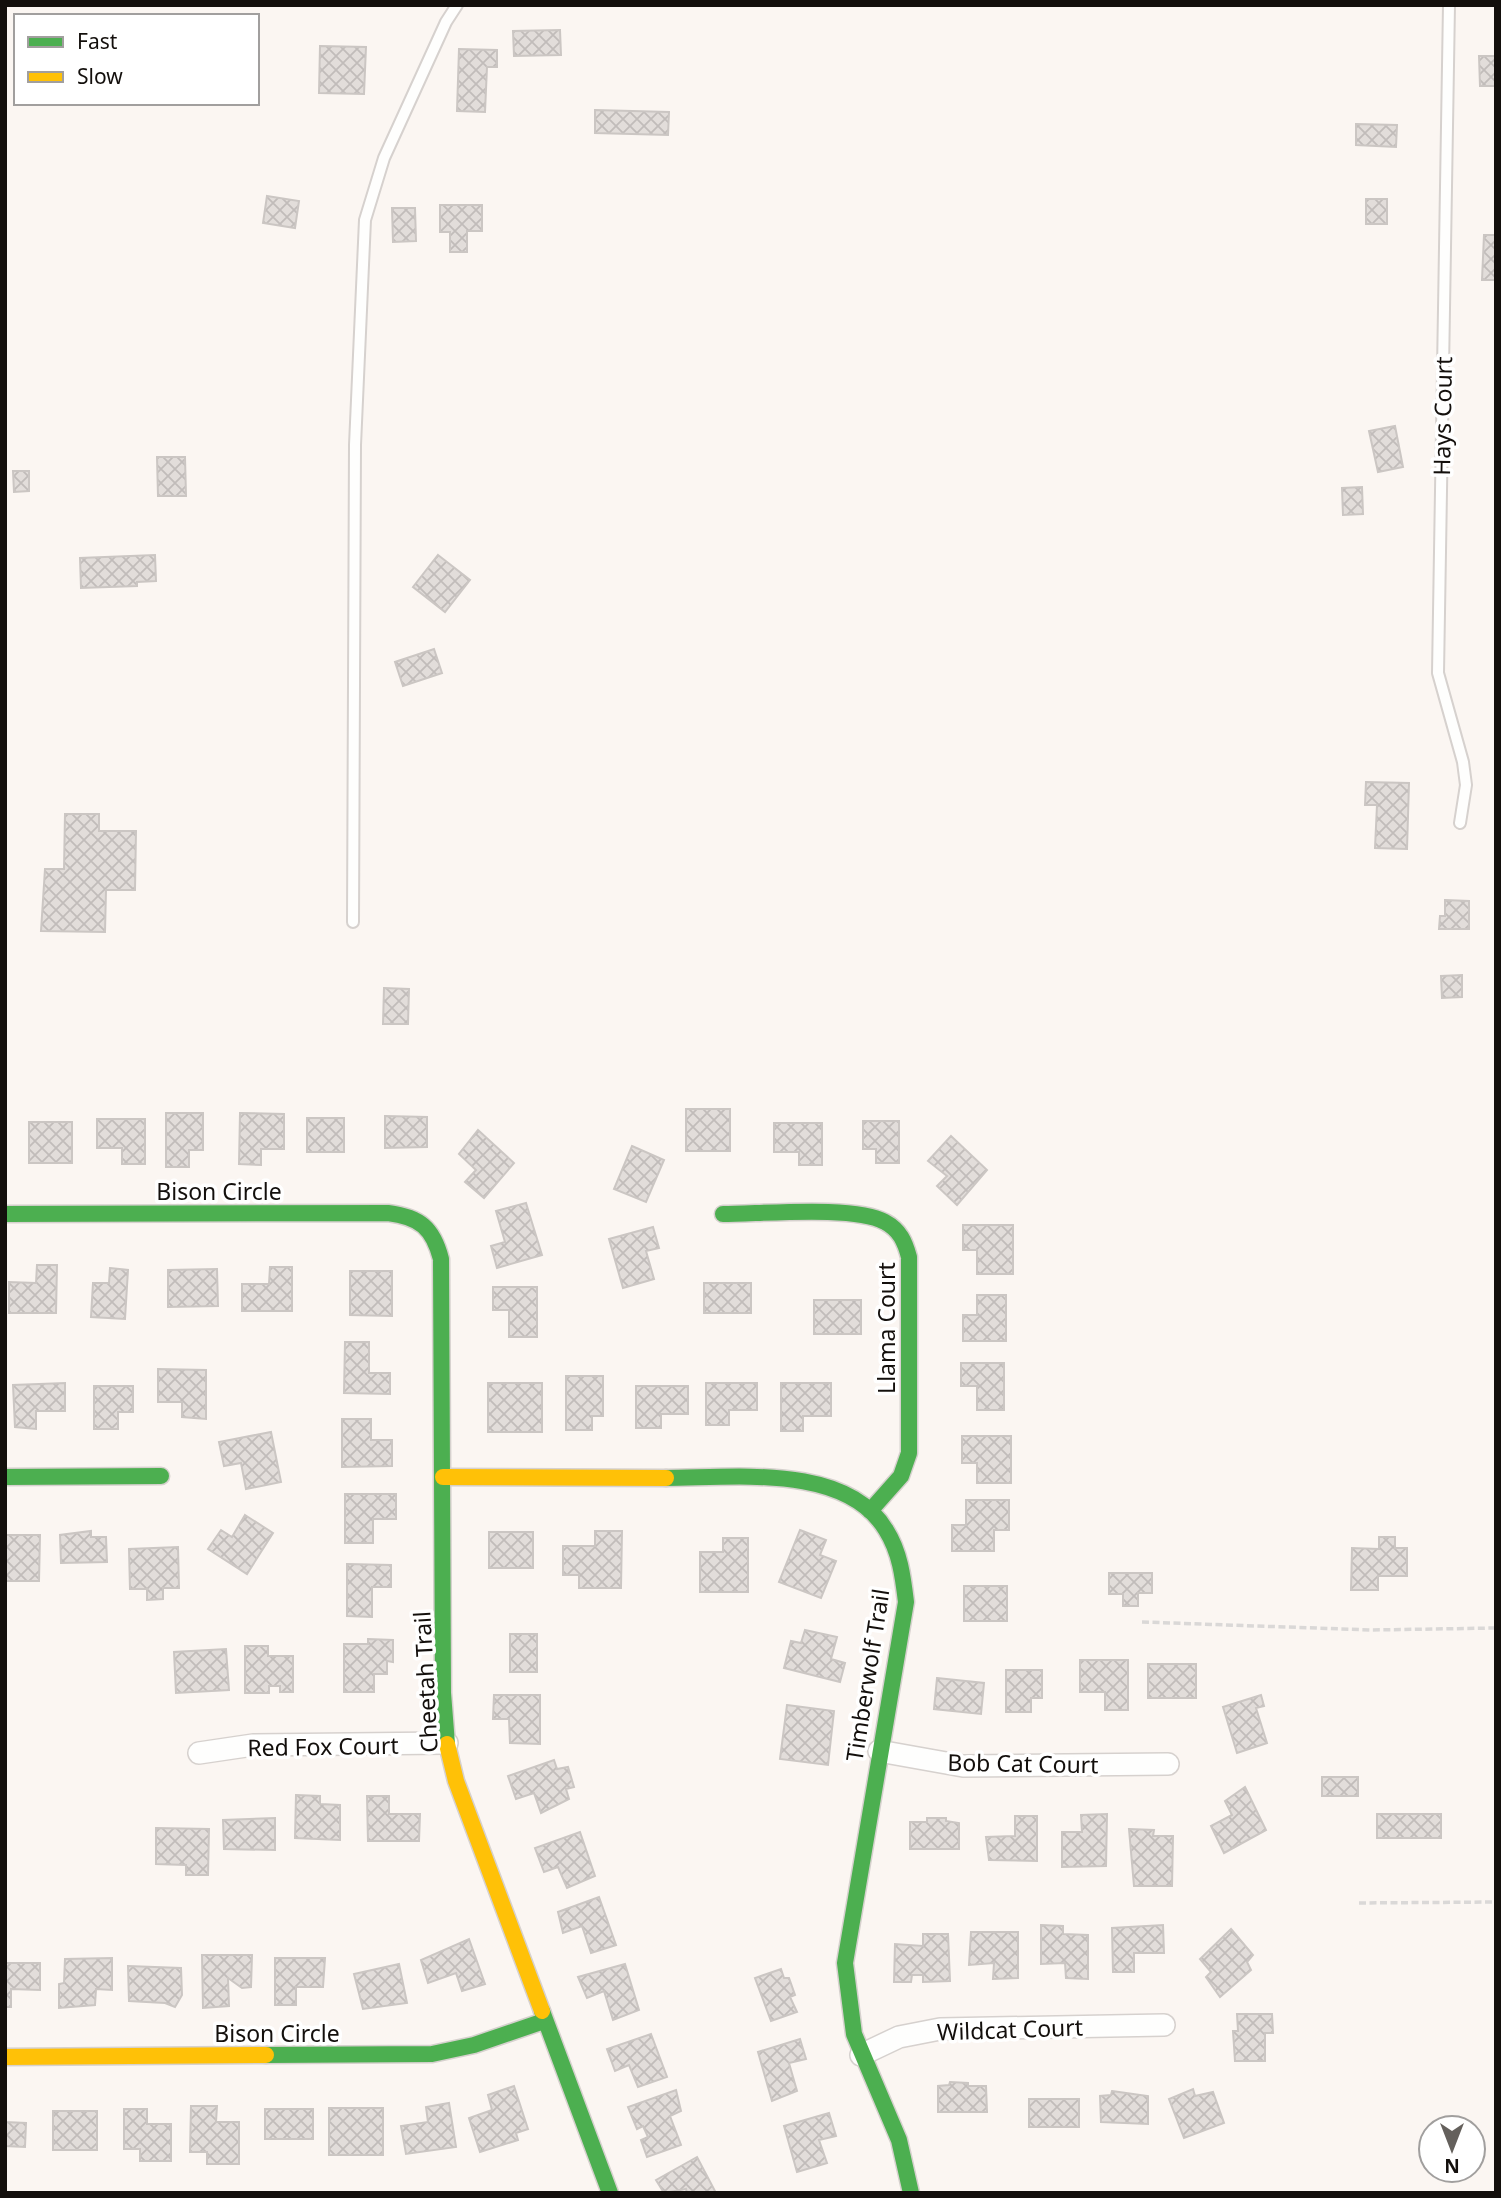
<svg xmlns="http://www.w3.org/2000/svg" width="1501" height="2198" font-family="'Noto Sans',sans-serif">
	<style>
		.building { fill: url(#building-cross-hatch); stroke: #cbc6c3; stroke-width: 2 }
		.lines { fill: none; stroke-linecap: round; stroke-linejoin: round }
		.lane-casing { stroke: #d6d1ce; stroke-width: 14 }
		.street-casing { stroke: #d6d1ce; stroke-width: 24 }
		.fast-casing { stroke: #d6d1ce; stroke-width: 19 }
		.slow-casing { stroke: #d6d1ce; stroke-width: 19 }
		.path { stroke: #dad8d7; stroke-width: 3.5; stroke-dasharray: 7 3.5; stroke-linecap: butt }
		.lane { stroke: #fefefd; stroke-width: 10 }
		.street { stroke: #fefefd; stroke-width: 21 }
		.fast { stroke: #4caf50; stroke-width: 16 }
		.slow { stroke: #ffc107; stroke-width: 16 }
		.labels { text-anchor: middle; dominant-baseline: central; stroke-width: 7; stroke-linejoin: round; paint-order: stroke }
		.street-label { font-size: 23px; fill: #130f0c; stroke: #fff }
	</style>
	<defs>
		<pattern id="building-cross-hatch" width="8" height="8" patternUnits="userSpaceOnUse" patternTransform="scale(1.75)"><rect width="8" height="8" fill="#e2ddda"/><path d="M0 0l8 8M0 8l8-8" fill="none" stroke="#c1bcba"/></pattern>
	</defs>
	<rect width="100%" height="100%" fill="#fbf6f2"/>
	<!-- building -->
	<path class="building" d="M560,30L561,55L514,56L513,31Z
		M320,46L366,47L364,94L319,93Z
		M459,49L497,50V67H487L485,112L457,111Z
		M1479,56H1496V86H1480Z
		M595,110L669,112L668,135L595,133Z
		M1356,124L1397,125L1396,147L1356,145Z
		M267,196L299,201L295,228L263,223Z
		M1366,199H1387V224H1366Z
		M440,205H482V231H467V252H450V232H440Z
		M392,208H415L416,241L393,242Z
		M1484,235H1496V280H1482Z
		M1395,426L1403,467L1378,472L1369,431Z
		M157,457H185L186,496H158Z
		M13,471H29V491L14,492Z
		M1362,487L1363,514L1343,515L1342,488Z
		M155,555L156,581L137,582V586L81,588L80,558Z
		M438,555L470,580L445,612L413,587Z
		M434,649L442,673L403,686L395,662Z
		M1366,782L1409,783L1407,849L1375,848L1377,805H1365Z
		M65,814H99V831H136L135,890H106L105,932L41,931L45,869H64Z
		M1445,900L1469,901V929H1439L1440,916H1445Z
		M1462,975V997L1442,998L1441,976Z
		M384,988L409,989L408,1024H383Z
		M686,1109H730V1151H686Z
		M166,1113H203V1150H189V1167H166Z
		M240,1113L284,1114V1149H261V1165L239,1164Z
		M385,1116L427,1117V1147L385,1148Z
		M307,1118H344V1152H307Z
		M97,1119H145V1164H122V1148H97Z
		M863,1121H899V1163H876V1149H863Z
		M29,1122H72V1163H29Z
		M774,1123H822V1165H799V1152H774Z
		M478,1130L514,1163L484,1198L465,1182L476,1170L459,1154Z
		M951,1136L987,1170L957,1205L937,1186L947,1176L928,1161Z
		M632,1146L664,1160L646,1202L614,1189Z
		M526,1203L542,1255L497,1268L491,1246L505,1242L496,1211Z
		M963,1225H1013V1274H977V1250H963Z
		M653,1227L659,1248L646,1251L654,1279L623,1288L609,1239Z
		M37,1265H57L56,1313H9V1282L36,1283Z
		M270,1267H292V1311H242V1284H269Z
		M110,1268L128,1270L125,1319L91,1317L93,1283H109Z
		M217,1269L218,1306L168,1307V1270Z
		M350,1271H392V1316L350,1315Z
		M704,1283H751V1313H704Z
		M493,1287H537V1337H509V1310H493Z
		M977,1295H1006V1341H963V1315H977Z
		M814,1300H861V1334H814Z
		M345,1342H369V1373H390V1394L344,1393Z
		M961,1363H1004V1410H977V1386H961Z
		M158,1369L206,1370V1419L182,1417V1402H158Z
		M566,1376H603V1416H592V1430H566Z
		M65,1383V1411H36V1429L15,1427L13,1385Z
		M488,1383H542V1432H488Z
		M706,1383H757V1410H729V1425H706Z
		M781,1383H831V1416H803V1431H781Z
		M94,1386H133V1412H118V1429H94Z
		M636,1386H688V1414H661V1428H636Z
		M342,1419H371V1440H392V1466L342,1467Z
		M271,1432L281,1482L246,1489L241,1463L224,1466L219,1442Z
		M962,1436H1011V1483H977V1463H962Z
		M345,1494H396V1519H373V1543H345Z
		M966,1500H1009V1530H994V1551H952V1525H966Z
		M245,1515L273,1533L247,1574L208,1549L221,1530L232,1537Z
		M800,1530L826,1540L820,1555L836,1561L821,1598L779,1582Z
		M91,1531V1537H106L107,1562L61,1563L60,1535Z
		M595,1531H622L621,1588H579V1575H563V1546H595Z
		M489,1532H533V1568H489Z
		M5,1535H40L39,1581H5Z
		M1379,1537H1395V1548H1407V1576H1378V1590H1351L1352,1548L1379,1549Z
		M723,1538H748V1592H700V1552H723Z
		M178,1547L179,1588H163V1599L147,1600V1589H130L129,1549Z
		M347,1564L391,1565V1587H372V1617L347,1616Z
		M1109,1573H1152V1593H1138V1606H1123V1594H1109Z
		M964,1586H1007V1621H964Z
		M805,1630L837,1637L831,1659L845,1663L840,1682L784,1668L791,1641L801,1643Z
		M510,1634H537V1672H510Z
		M368,1639L393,1640V1662L387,1661V1674H374V1692H344V1644H368Z
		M245,1646H268V1656H293V1692H280V1686H269V1693H245Z
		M226,1649L229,1690L176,1693L174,1652Z
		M1080,1660H1128V1710H1105V1692H1080Z
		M1148,1664H1196V1698H1148Z
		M1006,1670H1042V1698H1031V1712H1006Z
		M937,1678L984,1683L981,1714L934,1709Z
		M494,1695H540V1744L510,1743L509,1719H493Z
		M1261,1695L1264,1706L1256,1708L1267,1743L1237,1753L1223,1707Z
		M787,1705L834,1711L828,1765L780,1759Z
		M554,1760L557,1769L568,1767L574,1787L566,1789L569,1799L541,1813L534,1793L516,1799L508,1776Z
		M1322,1777H1358V1796H1322Z
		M1245,1787L1266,1830L1224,1853L1211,1826L1232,1815L1225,1801Z
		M296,1795L320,1796V1804L340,1805V1840L295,1838Z
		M367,1796H389V1814H420L419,1841H368Z
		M1107,1814L1106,1866L1062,1867V1832H1082L1081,1815Z
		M1377,1814H1441V1838H1377Z
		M1015,1816H1037V1861L989,1860L986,1837L1015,1836Z
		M275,1818V1850L224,1849L223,1820Z
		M927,1818H946V1821L959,1823V1849H910V1822H927Z
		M156,1828L209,1829L208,1875H186V1865L156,1864Z
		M1129,1829L1154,1830L1153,1836H1173L1172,1886H1134Z
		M580,1832L595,1876L567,1888L558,1867L544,1872L535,1848Z
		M599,1897L616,1945L591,1953L582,1926L563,1933L558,1912Z
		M1041,1925L1063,1926V1934L1088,1935V1979L1066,1978L1065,1963L1041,1964Z
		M1163,1925L1164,1953H1134V1972H1113L1112,1928Z
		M1231,1929L1253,1955L1247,1962L1251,1970L1220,1997L1206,1977L1211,1972L1200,1959Z
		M971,1932H1018V1978L993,1979L994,1963L969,1965Z
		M923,1934H948L950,1981L923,1982V1975H912L911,1982H894L895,1944L923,1946Z
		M469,1939L485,1984L462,1991L456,1973L428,1983L421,1960Z
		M202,1955H252L251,1987L242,1988L228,1978L229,2006L203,2008Z
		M112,1958V1990L96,1989L95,2005L59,2008V1984L64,1983L65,1959Z
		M275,1958H325L323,1987H296V2005H275Z
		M5,1963H40V1990L11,1989V2007H5Z
		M399,1964L407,2003L363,2009L354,1974Z
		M625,1964L639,2010L613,2020L604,1991L587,1998L578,1977Z
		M128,1966L181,1968L182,1995L175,2007L165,2003L129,2001Z
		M781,1969L784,1978H789L795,1995L790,1997L797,2012L771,2021L755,1978Z
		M1237,2014H1272L1273,2033H1265V2061H1235L1233,2031H1238Z
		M651,2034L667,2077L638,2087L629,2065L615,2071L607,2049Z
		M800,2039L806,2059L789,2063L797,2091L772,2101L758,2052Z
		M950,2082L968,2083V2086H986L987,2112H938V2086L949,2085Z
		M514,2086L528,2129L516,2133L518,2140L480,2152L469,2118L492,2110L488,2095Z
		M1193,2089L1195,2096L1213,2092L1224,2123L1184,2138L1169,2099Z
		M676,2090L681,2111L670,2116L681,2145L647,2157L641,2140L648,2137L643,2126L637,2129L628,2107Z
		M1112,2091L1148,2096V2124L1101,2122L1100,2096L1111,2095Z
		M1029,2099H1079V2127H1029Z
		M449,2103L456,2147L406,2154L401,2126L428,2122L426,2107Z
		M191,2106H217L216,2122H239V2164H207V2152H190Z
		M329,2108H383V2155H329Z
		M5,2109V2122L26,2123L25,2147L5,2146Z
		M124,2109H147V2124H171V2161H140V2149H124Z
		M265,2109H313V2139H265Z
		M53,2111H97V2150H53Z
		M829,2113L836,2136L819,2140L827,2163L797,2172L784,2126Z
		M697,2157L716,2193H687L686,2189L664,2193L656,2180Z"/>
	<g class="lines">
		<!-- lane casing -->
		<g class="lane-casing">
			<path id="lane" d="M1449,5L1438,673L1463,762L1466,785L1460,823
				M353,922L355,445L365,220L384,158L446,22L457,5"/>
		</g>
		<!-- street casing -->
		<g class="street-casing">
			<path id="street" d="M879,1751L963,1766L1168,1764
				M199,1753L253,1745L447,1743
				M861,2055L899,2037L940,2029L1164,2025"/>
		</g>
		<!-- fast casing -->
		<g class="fast-casing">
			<path id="fast" d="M5,1214L388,1213C420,1217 433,1228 441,1259L443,1693L447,1744
				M723,1214C761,1214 855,1205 885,1222C900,1230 905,1242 909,1257V1453L901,1476L870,1511
				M5,1477L161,1476
				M666,1478C732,1478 846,1463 886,1530C900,1552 903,1577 906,1602L845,1963L854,2034L899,2140L911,2193
				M542,2011L610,2193
				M266,2055L432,2054L474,2045L544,2021"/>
		</g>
		<!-- slow casing -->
		<g class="slow-casing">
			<path id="slow" d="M443,1477L666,1478
				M447,1744L456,1781L542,2011
				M5,2057L266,2055"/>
		</g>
		<!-- path -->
		<path class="path" d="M1142,1622L1372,1630L1496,1628
			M1359,1903L1496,1902"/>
		<!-- lane -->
		<use href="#lane" class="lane"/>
		<!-- street -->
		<use href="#street" class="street"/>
		<!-- fast -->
		<use href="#fast" class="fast"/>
		<!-- slow -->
		<use href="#slow" class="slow"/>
	</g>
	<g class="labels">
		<!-- street labels -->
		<g class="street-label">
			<text transform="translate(1442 416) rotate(-89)">Hays Court</text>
			<text x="219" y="1191">Bison Circle</text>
			<text transform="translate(886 1328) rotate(-90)">Llama Court</text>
			<text transform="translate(867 1675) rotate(-81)">Timberwolf Trail</text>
			<text transform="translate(425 1682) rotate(-93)">Cheetah Trail</text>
			<text transform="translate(323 1746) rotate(-1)">Red Fox Court</text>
			<text transform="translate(1023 1763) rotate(1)">Bob Cat Court</text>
			<text transform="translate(1010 2029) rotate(-2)">Wildcat Court</text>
			<text x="277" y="2033">Bison Circle</text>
		</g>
	</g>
	<!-- border -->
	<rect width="1501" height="2198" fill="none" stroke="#130f0c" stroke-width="14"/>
	<!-- legend -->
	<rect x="14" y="14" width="245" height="91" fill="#ffffff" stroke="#a19f9e" stroke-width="2"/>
	<rect x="28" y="37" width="35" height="10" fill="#4caf50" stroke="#a19f9e" stroke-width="2"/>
	<text x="77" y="49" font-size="21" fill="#130f0c">Fast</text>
	<rect x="28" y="72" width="35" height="10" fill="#ffc107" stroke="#a19f9e" stroke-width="2"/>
	<text x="77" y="84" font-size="21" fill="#130f0c">Slow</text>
	<!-- north arrow -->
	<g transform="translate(1452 2149) rotate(180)"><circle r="33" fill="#ffffff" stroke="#a19f9e" stroke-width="2"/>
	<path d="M0-5L12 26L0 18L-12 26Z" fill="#64605c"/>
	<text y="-10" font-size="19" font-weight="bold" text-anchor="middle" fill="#130f0c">N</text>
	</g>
</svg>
